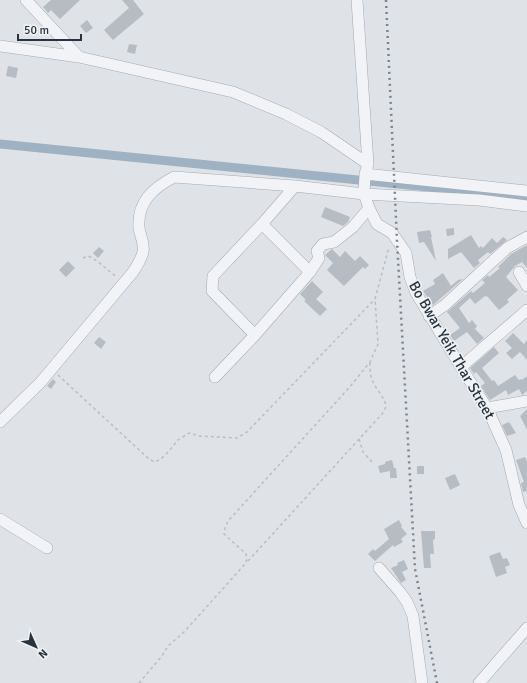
<svg xmlns="http://www.w3.org/2000/svg" width="527" height="683" font-family="Signika,sans-serif">
	<style>
		.lines { fill: none; stroke-linecap: round; stroke-linejoin: round }
		.canal { stroke: #9eb2c4; stroke-width: 9 }
		.building { fill: #b7bcc3 }
		.minor-casing { stroke: #a5aab1; stroke-width: 12 }
		.path { stroke: #babdc2; stroke-width: 1.5; stroke-dasharray: 3 3; stroke-linecap: butt }
		.minor { stroke: #f2f3f6; stroke-width: 11 }
		.rail { stroke: #7b848f; stroke-width: 2.5; stroke-dasharray: 2 4; stroke-linecap: butt }
		.labels { text-anchor: middle; dominant-baseline: central; stroke-width: 3; stroke-linejoin: round; paint-order: stroke }
		.street-label { font-size: 15px; fill: #2a323d; stroke: #eff2f5 }
	</style>
	<rect width="100%" height="100%" fill="#dfe3e7"/>
	<g class="lines">
		<!-- canal -->
		<path class="canal" d="M0,144L527,197"/>
	</g>
	<!-- building -->
	<path class="building" d="M51,0H80L60,19L51,10L48,13L43,7Z
		M122,0H133L144,14L113,40L104,30L129,8Z
		M87,20L93,28L86,33L80,26Z
		M129,44L137,45L135,54L127,52Z
		M8,66L18,68L16,78L6,76Z
		M325,207L350,217L348,222L343,226L321,217Z
		M454,228V235L447,236L446,229Z
		M430,230L432,237H431L436,261L424,242L419,243L417,232Z
		M471,235L479,248L481,246L483,248L492,238L497,243L503,237L507,240L490,254L488,252L478,260L480,263L474,268L461,252L448,259V249Z
		M527,245V268L522,262L515,266L506,277L518,290L507,300L509,302L499,310L487,296V297L485,296L475,304L470,298L459,308L469,323L472,320L477,326L475,329L484,338L477,344L467,332L454,341L450,335L460,328L447,312L471,291L473,293L485,283L482,280L488,275L489,277L500,268L498,267L511,254Z
		M99,247L104,251L98,258L93,253Z
		M332,249L340,257L345,251L355,261L360,256L369,265L365,269L363,267L344,286L327,270L333,263L325,255Z
		M68,261L75,268L66,277L59,270Z
		M443,273L451,286L458,280L463,279L433,305L423,291L435,284L433,280Z
		M312,281L323,292L316,299L327,309L320,316L304,301L306,300L300,294Z
		M513,333L524,344L527,340V360L520,352L512,359L506,353L512,348L505,341Z
		M99,337L106,342L101,349L94,343Z
		M494,347L499,353L482,368L492,381L494,380L498,386L515,375L519,380L521,379L522,380L527,376V391L522,395L519,389L508,395L506,390L490,400L481,386L485,383L476,372L474,374L470,368Z
		M53,379L56,382L51,389L47,386Z
		M527,409V430L520,416Z
		M509,422L516,433L507,436L502,425Z
		M525,457L527,462V491L523,492L521,483L524,482L516,460Z
		M392,460L394,468H396L397,478H390V471L380,473L378,466L385,464V462Z
		M417,466H424V474H417Z
		M455,474L460,485L450,490L445,478Z
		M399,520L402,526L401,527L407,534L401,539L403,542L394,547L393,545L375,561L368,554L373,549L375,551L389,539L384,529Z
		M421,531H435V539L433,540L434,554H430L431,568H424Z
		M500,552L503,559L507,558L510,565L505,567L507,573L496,577L489,556Z
		M404,560L408,569L402,572L406,580L401,583L391,568L398,565L397,563Z"/>
	<g class="lines">
		<!-- minor casing -->
		<g class="minor-casing">
			<path id="minor" d="M26,0L79,57L233,92L286,114L321,132L368,164L365,174L364,194L369,208L377,224L392,233L406,253L410,277L416,293L461,367L487,408L506,450L519,505L527,523
				M357,0L368,164
				M0,46L79,57
				M365,174L527,191
				M262,224L310,272
				M519,272L527,286
				M429,316L445,305L507,248L527,237
				M255,335L212,291L213,276L262,224L295,186
				M461,367L527,310
				M215,377L255,335L310,272L319,258L317,251L323,244L334,242L353,227L369,208
				M487,408L527,401
				M0,422L40,383L133,272C137,266 141,260 143,252C145,244 140,236 139,228C137,202 153,188 174,177L295,186L364,194L479,200L527,206
				M0,519L47,548
				M379,568L400,592L407,602L413,616L422,683
				M479,683L527,628"/>
		</g>
		<!-- path -->
		<path class="path" d="M83,258L88,256C100,261 106,270 116,276
			M58,375L149,459L155,462C165,458 171,448 178,440C181,438 186,435 189,433L199,436L237,438L247,432L375,299
			M359,439L363,452L372,462
			M248,561L382,414L386,407C385,397 377,391 373,382C370,376 370,369 370,362
			M139,683L162,656L168,646L184,632L246,563L247,558L246,554L224,534L225,528L228,521L348,389L370,362L378,344L375,299L389,247"/>
		<!-- minor -->
		<use href="#minor" class="minor"/>
		<!-- rail -->
		<path class="rail" d="M386,0L397,241L415,569L437,683"/>
	</g>
	<g class="labels">
		<!-- street labels -->
		<g class="street-label">
			<text transform="translate(452 350) rotate(60)">Bo Bwar Yeik Thar Street</text>
		</g>
	</g>
	<!-- north arrow -->
	<g transform="translate(36 647) rotate(135)" stroke="#eff2f5" stroke-width="3" paint-order="stroke">
	<path d="M0-3L7 15L0 10L-7 15Z" fill="#2a323d"/>
	<text y="-6" font-size="11" font-weight="bold" text-anchor="middle" fill="#2a323d">N</text>
	</g>
	<!-- scale -->
	<path d="M18 34v6h63v-6" fill="none" stroke="#2a323d" stroke-width="2"/>
	<text x="24" y="34" font-size="12" fill="#2a323d" stroke="#eff2f5" stroke-width="3" paint-order="stroke">50 m</text>
</svg>
